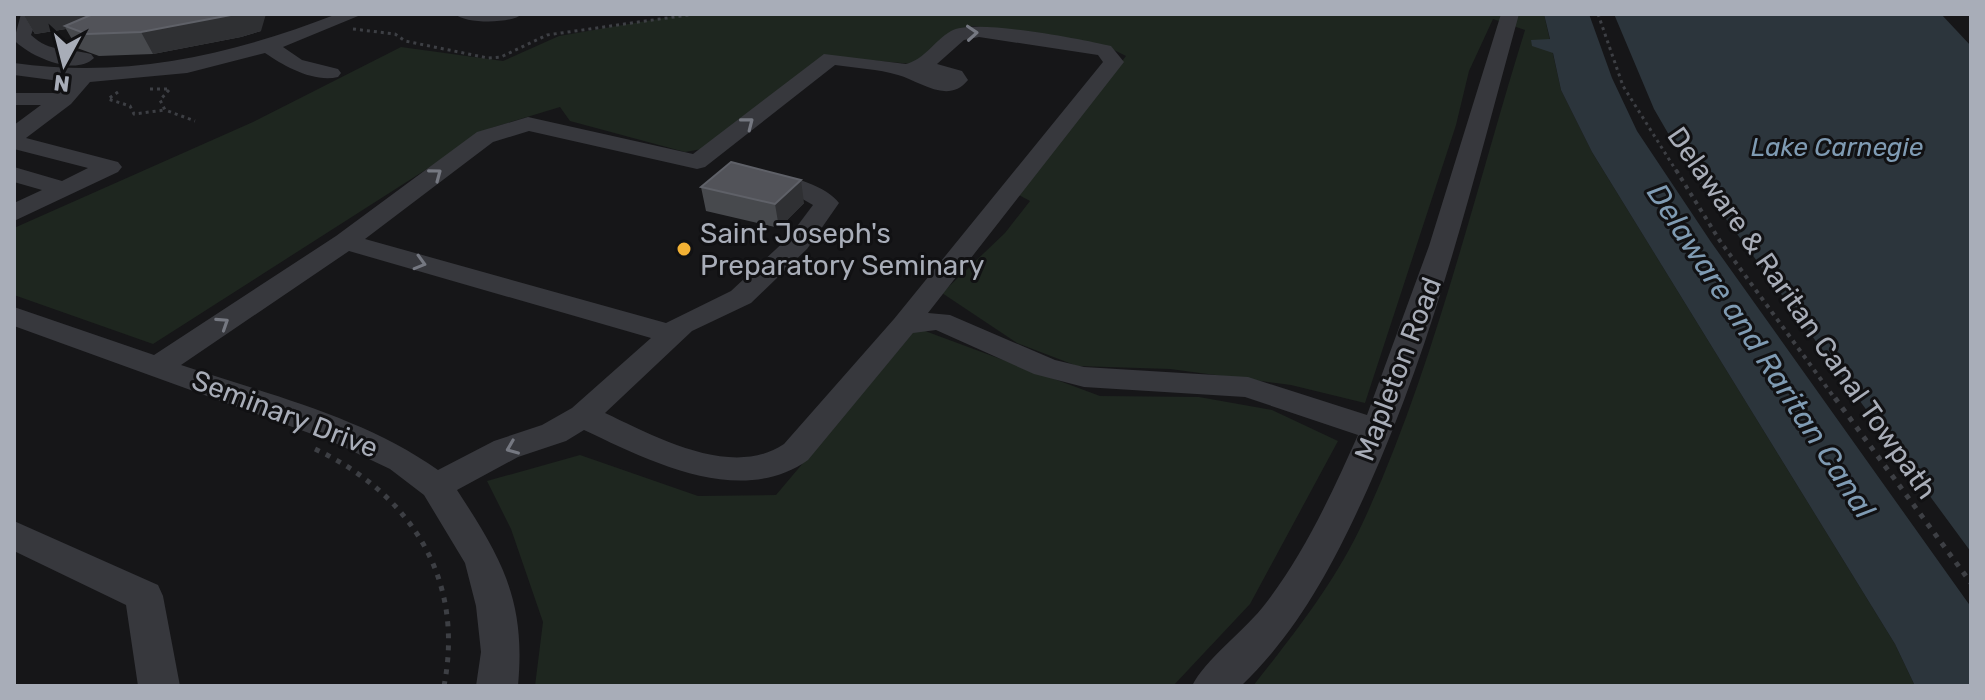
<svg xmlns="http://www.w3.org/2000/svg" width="1985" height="700" font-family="Rubik,sans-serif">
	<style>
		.green { fill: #1e261f }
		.water { fill: #2c353c }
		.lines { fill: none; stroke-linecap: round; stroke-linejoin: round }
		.path-far2 { stroke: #3d3f44; stroke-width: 3; stroke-dasharray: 3 4; stroke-linecap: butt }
		.path-far1 { stroke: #3d3f44; stroke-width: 4; stroke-dasharray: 4 5; stroke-linecap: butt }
		.path { stroke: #3d3f44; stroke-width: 5; stroke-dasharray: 5 7; stroke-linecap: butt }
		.minor { fill: #37383d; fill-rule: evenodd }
		.wall { fill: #47494d }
		.shaded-wall { fill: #2f3033 }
		.building { fill: #525359; stroke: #5f6168; stroke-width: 2 }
		.oneway { stroke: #757881 }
		.poi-dot { fill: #f2b134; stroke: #111113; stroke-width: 3 }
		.labels { text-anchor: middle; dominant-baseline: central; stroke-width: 6; stroke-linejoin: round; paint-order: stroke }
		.far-water-label { font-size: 26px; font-style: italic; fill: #7f9bb3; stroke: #111113 }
		.poi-label { font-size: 28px; fill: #a8adb8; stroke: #111113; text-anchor: start }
		.street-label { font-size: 28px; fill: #a8adb8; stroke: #111113 }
		.water-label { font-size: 30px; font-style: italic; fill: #7f9bb3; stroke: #111113 }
	</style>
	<rect width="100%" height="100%" fill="#161618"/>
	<!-- green -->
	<path class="green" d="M687,14H1544L1561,90L1592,152L1895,644L1915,686H1253C1294,634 1336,581 1364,520C1434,368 1475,191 1525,30L1493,19L1469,71L1456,125L1365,403L1291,385L1170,369L1077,366L1017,343L942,293L1005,233L1030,201L1017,194L1126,56L1114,50L974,26L955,30L913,64L833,57L702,149L685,152L570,121L560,107L491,128L153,344L14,295V228L253,122L401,47L503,61L559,36Z
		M917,328L1100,396L1199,397L1272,410L1338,441L1250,604L1173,686H535L543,622L511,529L487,481L580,455L698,496L776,495Z"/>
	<!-- water -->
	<path class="water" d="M1544,14H1589L1612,78L1637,131L1711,242L1971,607V686H1915L1895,644L1592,152L1561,90L1553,53L1532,46L1531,40L1550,39Z
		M1614,14H1941L1971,46V552L1687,166L1654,109Z"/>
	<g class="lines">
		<!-- path-far2 -->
		<path class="path-far2" d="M1598,14L1623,86L1677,172
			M353,29L395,34L405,41L488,58L501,57L547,35L695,14
			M150,89H169
			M169,90L160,100L165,110L195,121
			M118,92L108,99L130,106L134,114L165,110"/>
		<!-- path-far1 -->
		<path class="path-far1" d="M1676,170L1720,241L1836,400"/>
		<!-- path -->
		<path class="path" d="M1835,398L1971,583
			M315,449C411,494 465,579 444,686"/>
		<!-- minor -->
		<path class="minor" d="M21,14L38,16L31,35C50,53 68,48 91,54L94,58C75,77 29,56 14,40Z
			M337,14H363L283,47L302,60L338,69L341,73L338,77C314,83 284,66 265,53L187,73L90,82L71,104L26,138L118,162L122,167L118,172L14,221V203L42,190L14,182V167L62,181L88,168L14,149V125L41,105H14V93H56L67,82L14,75V63C128,79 231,55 337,14Z
			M455,14H522C512,24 465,24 455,14Z
			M1501,14H1519C1475,174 1436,337 1368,488C1336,559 1299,631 1241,686H1192C1205,659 1246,630 1266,603C1305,552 1332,493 1358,435L1245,397L1084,387L1034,374L936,330L913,333L808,460C740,508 650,461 584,430L566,441L518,457L457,490C502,559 526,600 518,686H476L481,652L476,606L465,563L424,495L390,469L331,441L14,326V307L154,355L336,236L477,132L528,117L693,154L824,54L906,64C925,59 934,41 951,31C974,18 1082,39 1111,46L1124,62L928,313L950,315L1055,360L1084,367L1248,377L1367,415L1429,246ZM979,37L1098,55L1103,62L894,319L784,444C732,479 656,437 605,413L692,331L751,303L807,249L839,203C826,185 779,170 757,175L754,180L757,185L799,197L813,205L789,237L731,291L666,323L365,239L493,142L529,131L697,169L705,167L835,65C856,68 878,69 898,75C920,81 948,105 968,80L962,71L937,64L964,40ZM349,251L651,338L572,408L542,425L494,441L438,470C364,417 267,394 181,365Z
			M14,521L158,585L163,596L180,686H138L126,605L14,551Z"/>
	</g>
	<!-- wall -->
	<path class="wall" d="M23,14H88V16L261,31L241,37L153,54L99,56L77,48L66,29L35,34Z
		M701,187L804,203L779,228L706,211Z"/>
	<!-- shaded-wall -->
	<path class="shaded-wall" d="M23,14H88L89,25L65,26L66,29L35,34Z
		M236,14H266L261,31L241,37L153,54L141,32Z
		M801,180L804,203L779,228L775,204Z"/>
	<!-- building -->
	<path class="building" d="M93,14H236L141,32L87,34L65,26Z
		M731,162L801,180L775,204L701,187Z"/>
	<!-- one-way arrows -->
	<defs><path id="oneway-chevron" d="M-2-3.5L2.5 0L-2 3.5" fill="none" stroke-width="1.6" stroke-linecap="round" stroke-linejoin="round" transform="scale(2)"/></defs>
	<g class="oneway">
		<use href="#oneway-chevron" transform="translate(972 33) rotate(-4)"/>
		<use href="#oneway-chevron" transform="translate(748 123) rotate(-38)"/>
		<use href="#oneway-chevron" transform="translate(436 174) rotate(-37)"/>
		<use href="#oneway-chevron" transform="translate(420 263) rotate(16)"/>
		<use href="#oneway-chevron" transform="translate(223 323) rotate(-33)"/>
		<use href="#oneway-chevron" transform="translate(512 448) rotate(158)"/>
	</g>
	<!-- markers -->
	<circle class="poi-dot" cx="684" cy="249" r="8"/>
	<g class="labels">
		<!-- far-water labels -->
		<g class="far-water-label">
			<text x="1837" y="147">Lake Carnegie</text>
		</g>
		<!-- poi labels -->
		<g class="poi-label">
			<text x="700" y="233">Saint Joseph's<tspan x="700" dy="32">Preparatory Seminary</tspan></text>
		</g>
		<!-- street labels -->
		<g class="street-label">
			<text transform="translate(1802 313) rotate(55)">Delaware &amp; Raritan Canal Towpath</text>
			<text transform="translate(1398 369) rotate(-69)">Mapleton Road</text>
			<text transform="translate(285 414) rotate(21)">Seminary Drive</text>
		</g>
		<!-- water labels -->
		<g class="water-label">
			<text transform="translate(1761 351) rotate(57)">Delaware and Raritan Canal</text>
		</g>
	</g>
	<!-- border -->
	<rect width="1985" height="700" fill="none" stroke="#a8adb8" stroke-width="32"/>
	<!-- north arrow -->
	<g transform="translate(64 64) rotate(187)" stroke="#111113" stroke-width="6" paint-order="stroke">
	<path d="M0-6L14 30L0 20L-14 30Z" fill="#a8adb8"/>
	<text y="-12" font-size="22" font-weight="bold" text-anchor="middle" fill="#a8adb8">N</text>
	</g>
</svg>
